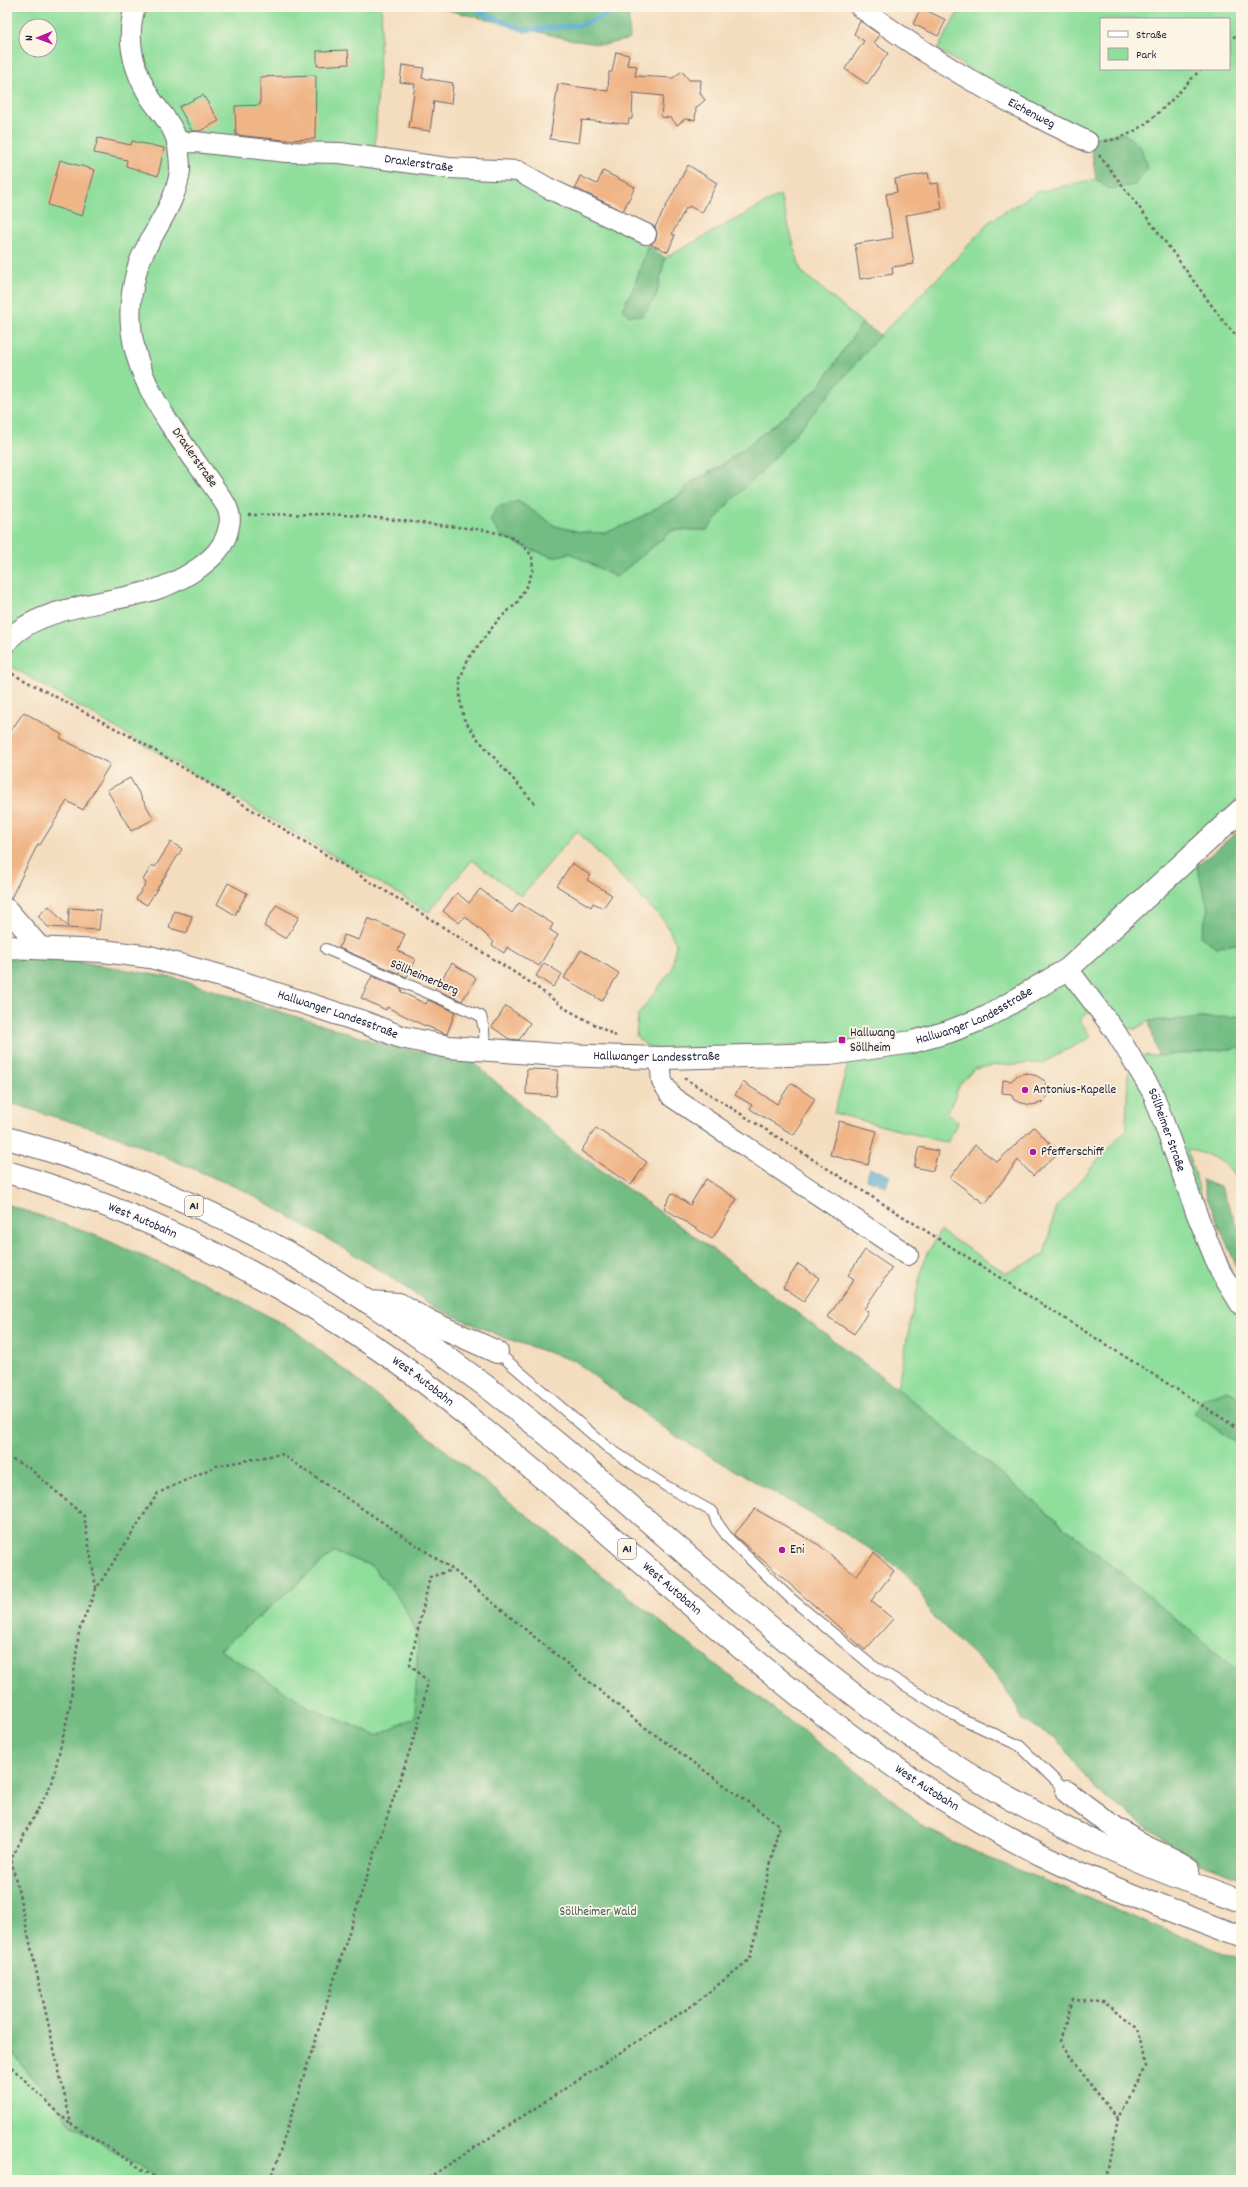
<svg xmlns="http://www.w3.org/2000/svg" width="1248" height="2187" font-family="Dekko,sans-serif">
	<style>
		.green { fill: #8fde9c; stroke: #58806c; fill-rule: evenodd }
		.forest { fill: #73bd84; stroke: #4a7060; fill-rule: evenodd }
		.water { fill: #54aad1; stroke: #3b6686 }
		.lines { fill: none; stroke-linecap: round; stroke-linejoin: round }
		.stream { stroke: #54aad1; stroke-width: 5 }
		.building { fill: #f0b587 }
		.service-casing { stroke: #6c6369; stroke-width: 12 }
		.minor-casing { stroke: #6c6369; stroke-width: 22 }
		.tertiary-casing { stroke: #6c6369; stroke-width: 24 }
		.motorway-casing { stroke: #6c6369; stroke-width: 24 }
		.path { stroke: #6c6369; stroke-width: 2.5; stroke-dasharray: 3 3; stroke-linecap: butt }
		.service { stroke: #fff; stroke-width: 10 }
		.minor { stroke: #fff; stroke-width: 20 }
		.tertiary { stroke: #fff; stroke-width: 22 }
		.motorway { stroke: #fff; stroke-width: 22 }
		.poi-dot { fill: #b5179e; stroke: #fcf5e5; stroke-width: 1.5 }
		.labels { text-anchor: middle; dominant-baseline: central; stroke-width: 3.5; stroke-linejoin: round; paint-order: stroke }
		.shield { fill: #fcf5e5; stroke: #63616e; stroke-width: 1 }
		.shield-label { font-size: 12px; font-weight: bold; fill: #22223b }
		.street-label { font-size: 13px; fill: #22223b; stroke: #fcf5e5 }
		.poi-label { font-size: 13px; fill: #22223b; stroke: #fcf5e5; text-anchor: start }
		.park-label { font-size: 13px; fill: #435a58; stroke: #fcf5e5 }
	</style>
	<rect width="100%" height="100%" fill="#fcf5e5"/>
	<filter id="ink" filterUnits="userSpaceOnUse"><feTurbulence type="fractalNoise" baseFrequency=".025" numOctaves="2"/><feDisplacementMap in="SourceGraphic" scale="8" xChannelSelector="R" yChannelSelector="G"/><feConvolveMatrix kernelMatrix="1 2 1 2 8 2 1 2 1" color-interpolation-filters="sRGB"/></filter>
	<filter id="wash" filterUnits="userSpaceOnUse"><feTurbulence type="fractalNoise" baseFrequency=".012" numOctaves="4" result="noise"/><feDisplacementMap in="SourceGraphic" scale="16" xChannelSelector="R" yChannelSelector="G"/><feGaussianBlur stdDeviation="0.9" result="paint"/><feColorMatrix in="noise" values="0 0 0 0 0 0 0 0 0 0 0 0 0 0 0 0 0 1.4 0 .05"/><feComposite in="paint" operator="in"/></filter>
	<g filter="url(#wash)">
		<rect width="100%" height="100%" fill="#f4ddbf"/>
		<!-- green -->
		<path class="green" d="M7,7H382L374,167L507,174L648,245L634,287L622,309L656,297L665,258L780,195L801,271L862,323L819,387L788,414L722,465L689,484L680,495L632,522L605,533L580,532L555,526L518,501L553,557L570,553L616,577L673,530H707L728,504L811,415L880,335L946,270L990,221L1037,192L1096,179L1109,189L1090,138L937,50L961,7H1241V797L1180,849L1197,866L1208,908L1201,937L1217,947L1241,943V1016L1149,1021L1135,1029L1123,1028L1089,1012L1080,1020L1091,1037L1042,1063L996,1065L974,1069L960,1084L948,1112L958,1122L947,1143L834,1113L854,1043L658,1050L645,1045L636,1036L638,1015L672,969L676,944L666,923L577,831L521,896L472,860L429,912L7,664ZM1101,19H1229V69H1101ZM26,26H50V50H26Z
			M533,7H572L548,12Z
			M1241,1048V1201C1239,1194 1238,1186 1236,1179C1227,1160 1207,1153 1187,1150L1207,1215L1231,1271L1241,1288V1398L1227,1390L1193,1412L1241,1447V1673L897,1388L923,1262L940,1231L1006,1273L1044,1255L1056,1207L1126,1129L1128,1073L1144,1055L1158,1056Z
			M334,1552L372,1566L402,1603L418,1635L415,1717L377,1736L311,1708L220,1650Z
			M7,2046L71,2124L162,2180H7Z"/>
		<!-- forest -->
		<path class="forest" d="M435,7H533L548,12L572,7H628L630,39L604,45L572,40Z
			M1124,133L1141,147L1147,168L1135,185L1109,189L1096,179L1090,138Z
			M648,245L665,258L656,297L642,316L628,315L622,309L634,287Z
			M862,323L880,335L772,461L728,504L707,530H673L616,577L570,553L553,557L524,547L500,535L490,520L497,507L518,501L555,526L580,532L605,533L632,522L680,495L689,484L722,466L788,414L819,387Z
			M1241,829V943L1217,947L1201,937L1208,908L1197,866Z
			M7,958L75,961L174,978L392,1047L471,1060L574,1151L708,1246L897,1388L1241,1673V1878L1191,1860L1094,1788L1056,1738L1023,1721L1013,1700L996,1676L931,1614L919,1589L902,1571L882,1556L841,1531L672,1434L574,1361L505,1338L440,1310L357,1256L245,1191L117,1136L7,1102Z
			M1241,1016V1048L1158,1056L1149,1021Z
			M1202,1180L1220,1187L1241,1233V1277L1208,1200Z
			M7,1204L97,1236L216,1288L294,1330L681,1638L893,1800L927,1829L984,1856L1241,1960V2180H162L71,2124L7,2046ZM334,1552L372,1566L402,1603L418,1635L415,1717L377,1736L311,1708L220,1650Z
			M1227,1390L1241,1398V1447L1193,1412L1203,1399Z"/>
		<!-- water -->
		<path class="water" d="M870,1168L890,1175L886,1186L866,1179Z"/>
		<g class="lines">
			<!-- stream -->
			<path class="stream" d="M475,7L482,13L524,30L582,25L623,7"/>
		</g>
		<g id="blocks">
			<!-- building -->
			<path class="building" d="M921,8L946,20L938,36L913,24Z
				M860,21L880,35L874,43L888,53L867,84L845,69L864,41L854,34Z
				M348,50L349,64L317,66V51Z
				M616,52L629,55L627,65L637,66L635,76L673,78L682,71L689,80H701L700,93L705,100L696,108L695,120L685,119L677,125L671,118L661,117L663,96L633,93L632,119H629L628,124L582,120L579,143L550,139L558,84L608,91L609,72H612Z
				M402,65L424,68L422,78L453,83L451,104L434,101L430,131L409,128L415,84L400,82Z
				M316,75L315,139L284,140L236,135L235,106L260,105V77Z
				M203,95L219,121L200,131H192L179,107Z
				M98,138L131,145L132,141L164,148L158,176L126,166L127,160L94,153Z
				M60,160L95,170L82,216L48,205Z
				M688,165L717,183L702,213L689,206L688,208H686L672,234L675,235L668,252L650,244L656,239L657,233L655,227Z
				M603,171L635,187L623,211L575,188L580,176L597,184Z
				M928,173L930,184L938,183L942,209L906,215L914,264L892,267L893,274L860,279L855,244L893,238L886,194L897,192L895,179Z
				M24,712L62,735L60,738L110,764L83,810L67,801L40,845L38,844L11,898H7V736Z
				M130,778L154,819L131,831L107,790Z
				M171,842L182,849L147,905L136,899L146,883L143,880L152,865L155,867Z
				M572,863L590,875L587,880L612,895L603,908L593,903L591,907L557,886Z
				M228,883L247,893L235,915L217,904Z
				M480,889L512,913L519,903L553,924L550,930L558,935L539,966L507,947L504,953L492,945L494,942L465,916L459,923L443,911L457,893L469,903Z
				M276,905L299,917L286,939L264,926Z
				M49,906L68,927L69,908L101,910L99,930L48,927L38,916Z
				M174,911L192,916L187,933L169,928Z
				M368,918L405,934L398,951L415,959L407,977L339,948L344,935L359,940Z
				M581,950L619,973L602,1001L564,978Z
				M452,963L476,978L462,1001L435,989Z
				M544,963L562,974L553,987L536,976Z
				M372,976L402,989L401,992L426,1004L428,1000L455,1012L447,1034L423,1025L387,1007L386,1010L361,998Z
				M506,1006L530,1023L519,1040L509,1039L492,1027Z
				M527,1069L558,1070L556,1096L526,1094Z
				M1026,1073L1037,1076L1045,1081L1049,1088L1047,1097L1041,1103L1031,1105L1022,1103L1014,1100L1011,1094L1002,1093L1003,1080L1011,1081L1018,1075Z
				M743,1082L777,1104L791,1083L815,1099L801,1121L803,1122L794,1135L750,1109L752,1105L735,1095Z
				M839,1121L877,1131L868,1165L830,1155Z
				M1034,1127L1058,1153L1033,1176L1018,1160L985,1204L950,1178L975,1145L997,1162Z
				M596,1128L647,1162L631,1185L581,1151Z
				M919,1147L938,1151L933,1171L914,1167Z
				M706,1179L737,1199L712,1239L664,1208L672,1193L690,1205Z
				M865,1250L892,1268L864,1309L868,1312L854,1334L828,1317L854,1279L848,1275Z
				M798,1264L819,1278L804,1301L783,1287Z
				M755,1509L819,1545L856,1576L874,1553L894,1571L871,1601L893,1619L865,1650L734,1535Z"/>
		</g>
	</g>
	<g filter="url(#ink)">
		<use href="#blocks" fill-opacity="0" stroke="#6c6369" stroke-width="1"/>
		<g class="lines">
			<!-- service casing -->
			<g class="service-casing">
				<path id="service" d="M326,949L481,1016L484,1030L485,1050
					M497,1352L607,1447L666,1486L713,1512L716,1521L729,1539L788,1596L870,1664L952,1714L1020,1746L1067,1792"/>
			</g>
			<!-- minor casing -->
			<g class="minor-casing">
				<g id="minor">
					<path id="s1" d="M860,7C931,60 1008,104 1088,142"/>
					<path id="s2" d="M177,143L195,142L286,152L340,153L448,168L518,171L548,188L646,234"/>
					<path d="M7,642C34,606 115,603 157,589C173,584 187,576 200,567C212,558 222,549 227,534C230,523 232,517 226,505C185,442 119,375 132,293C134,281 136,269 141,258C154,230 177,201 180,170C180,162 179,153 178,146C175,126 161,114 151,99C133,70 125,40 135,7"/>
					<path d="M7,909L41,948"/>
					<path id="s3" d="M1068,969L1115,1031L1153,1093L1196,1212L1220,1271L1241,1305"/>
					<path d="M660,1058L662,1082L672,1097L908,1255"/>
				</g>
			</g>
			<!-- tertiary casing -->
			<g class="tertiary-casing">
				<g id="tertiary">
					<path id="s4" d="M7,947L103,951L150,957L228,978L363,1022L401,1037L449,1047L559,1055L660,1058L830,1054L912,1042L948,1032L987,1017L1068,969L1241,810"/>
				</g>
			</g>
			<!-- motorway casing -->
			<g class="motorway-casing">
				<g id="motorway">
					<path d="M7,1138C106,1166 202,1204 292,1255C360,1293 424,1340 487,1387C639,1503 771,1643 931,1750C996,1794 1066,1831 1138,1861C1172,1876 1207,1888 1241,1901"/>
					<path id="s5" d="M7,1172C138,1210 264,1272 378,1349C414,1373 449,1401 483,1429C619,1537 744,1661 886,1761C936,1796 989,1829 1044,1856C1107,1887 1174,1912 1241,1937"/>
					<path d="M368,1302L399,1304L426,1320L497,1352"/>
					<path d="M1067,1792C1091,1811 1114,1828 1140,1844C1156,1853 1174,1858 1189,1869"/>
				</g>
			</g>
			<!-- path -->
			<path class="path" d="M1229,42L1241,30
				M1105,141C1143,138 1175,95 1201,69
				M1099,155L1155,228L1226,325L1241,340
				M248,515L327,514L360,516L485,530L508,536L521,543L532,556L533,570L527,585L517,603L498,620L468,659L460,679V700L464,719L477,738L536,805
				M7,671L139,741L405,903L531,983L566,1009L616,1036
				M684,1078L1241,1430
				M7,1457L29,1468L84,1516L96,1588
				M7,2063L70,2124
				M159,2180L71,2124L11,1859L52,1783L70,1706L79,1631L96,1589L158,1493L216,1466L281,1454L452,1569L639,1723L779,1825L750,1959L693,2005L425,2180
				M271,2180L363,1888L418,1726L428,1682L410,1664L430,1577L452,1570
				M1107,2180L1118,2118L1145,2067L1138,2027L1104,2001L1073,2000L1060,2041L1081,2073L1118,2118"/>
			<!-- service -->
			<use href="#service" class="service"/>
			<!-- minor -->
			<use href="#minor" class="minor"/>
			<!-- tertiary -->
			<use href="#tertiary" class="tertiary"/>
			<!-- motorway -->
			<use href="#motorway" class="motorway"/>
		</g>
	</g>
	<!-- markers -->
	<g class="poi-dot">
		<rect x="838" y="1036" width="8" height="8" rx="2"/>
		<circle cx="1025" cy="1090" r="4"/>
		<circle cx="1033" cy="1152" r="4"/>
		<circle cx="782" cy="1550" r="4"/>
	</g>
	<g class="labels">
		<!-- shield labels -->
		<g class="shield">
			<rect x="185" y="1196" width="18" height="20" rx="3"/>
			<rect x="618" y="1539" width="18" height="20" rx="3"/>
		</g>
		<g class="shield-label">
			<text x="194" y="1206">A1</text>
			<text x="627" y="1549">A1</text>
		</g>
		<!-- street labels -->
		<g class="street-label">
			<text stroke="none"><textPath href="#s1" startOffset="202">Eichenweg</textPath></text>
			<text stroke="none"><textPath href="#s2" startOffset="243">Draxlerstraße</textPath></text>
			<text transform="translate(194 458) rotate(55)">Draxlerstraße</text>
			<text transform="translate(424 978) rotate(23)">Söllheimerberg</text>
			<text stroke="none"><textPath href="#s4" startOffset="340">Hallwanger Landesstraße</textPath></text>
			<text stroke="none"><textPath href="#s4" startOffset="988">Hallwanger Landesstraße</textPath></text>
			<text stroke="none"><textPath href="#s4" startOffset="664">Hallwanger Landesstraße</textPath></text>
			<text stroke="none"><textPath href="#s3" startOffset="190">Söllheimer Straße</textPath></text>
			<text stroke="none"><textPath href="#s5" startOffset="144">West Autobahn</textPath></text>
			<text stroke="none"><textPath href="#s5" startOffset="468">West Autobahn</textPath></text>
			<text stroke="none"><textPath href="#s5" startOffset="792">West Autobahn</textPath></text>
			<text stroke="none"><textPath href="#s5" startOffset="1116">West Autobahn</textPath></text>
		</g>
		<!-- poi labels -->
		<g class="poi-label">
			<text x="850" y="1033">Hallwang<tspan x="850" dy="15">Söllheim</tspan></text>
			<text x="1033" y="1090">Antonius-Kapelle</text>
			<text x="1041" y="1152">Pfefferschiff</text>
			<text x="790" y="1550">Eni</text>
		</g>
		<!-- park labels -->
		<g class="park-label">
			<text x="598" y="1912">Söllheimer Wald</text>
		</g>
	</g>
	<!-- margin -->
	<rect width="1248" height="2187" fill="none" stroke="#fcf5e5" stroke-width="24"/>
	<!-- legend -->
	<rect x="1100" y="18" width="130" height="52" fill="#fcf5e5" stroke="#a5a1a1"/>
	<rect x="1108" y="31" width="20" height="6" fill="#ffffff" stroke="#a5a1a1"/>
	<text x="1136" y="38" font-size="12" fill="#22223b">Straße</text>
	<rect x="1108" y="48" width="20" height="12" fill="#8fde9c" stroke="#a5a1a1"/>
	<text x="1136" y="58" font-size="12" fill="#22223b">Park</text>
	<!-- north arrow -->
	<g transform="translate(38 38) rotate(269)"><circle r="19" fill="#fcf5e5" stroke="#a5a1a1"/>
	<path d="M0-3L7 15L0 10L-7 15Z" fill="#b5179e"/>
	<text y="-6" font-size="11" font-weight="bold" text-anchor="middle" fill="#22223b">N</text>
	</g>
</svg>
